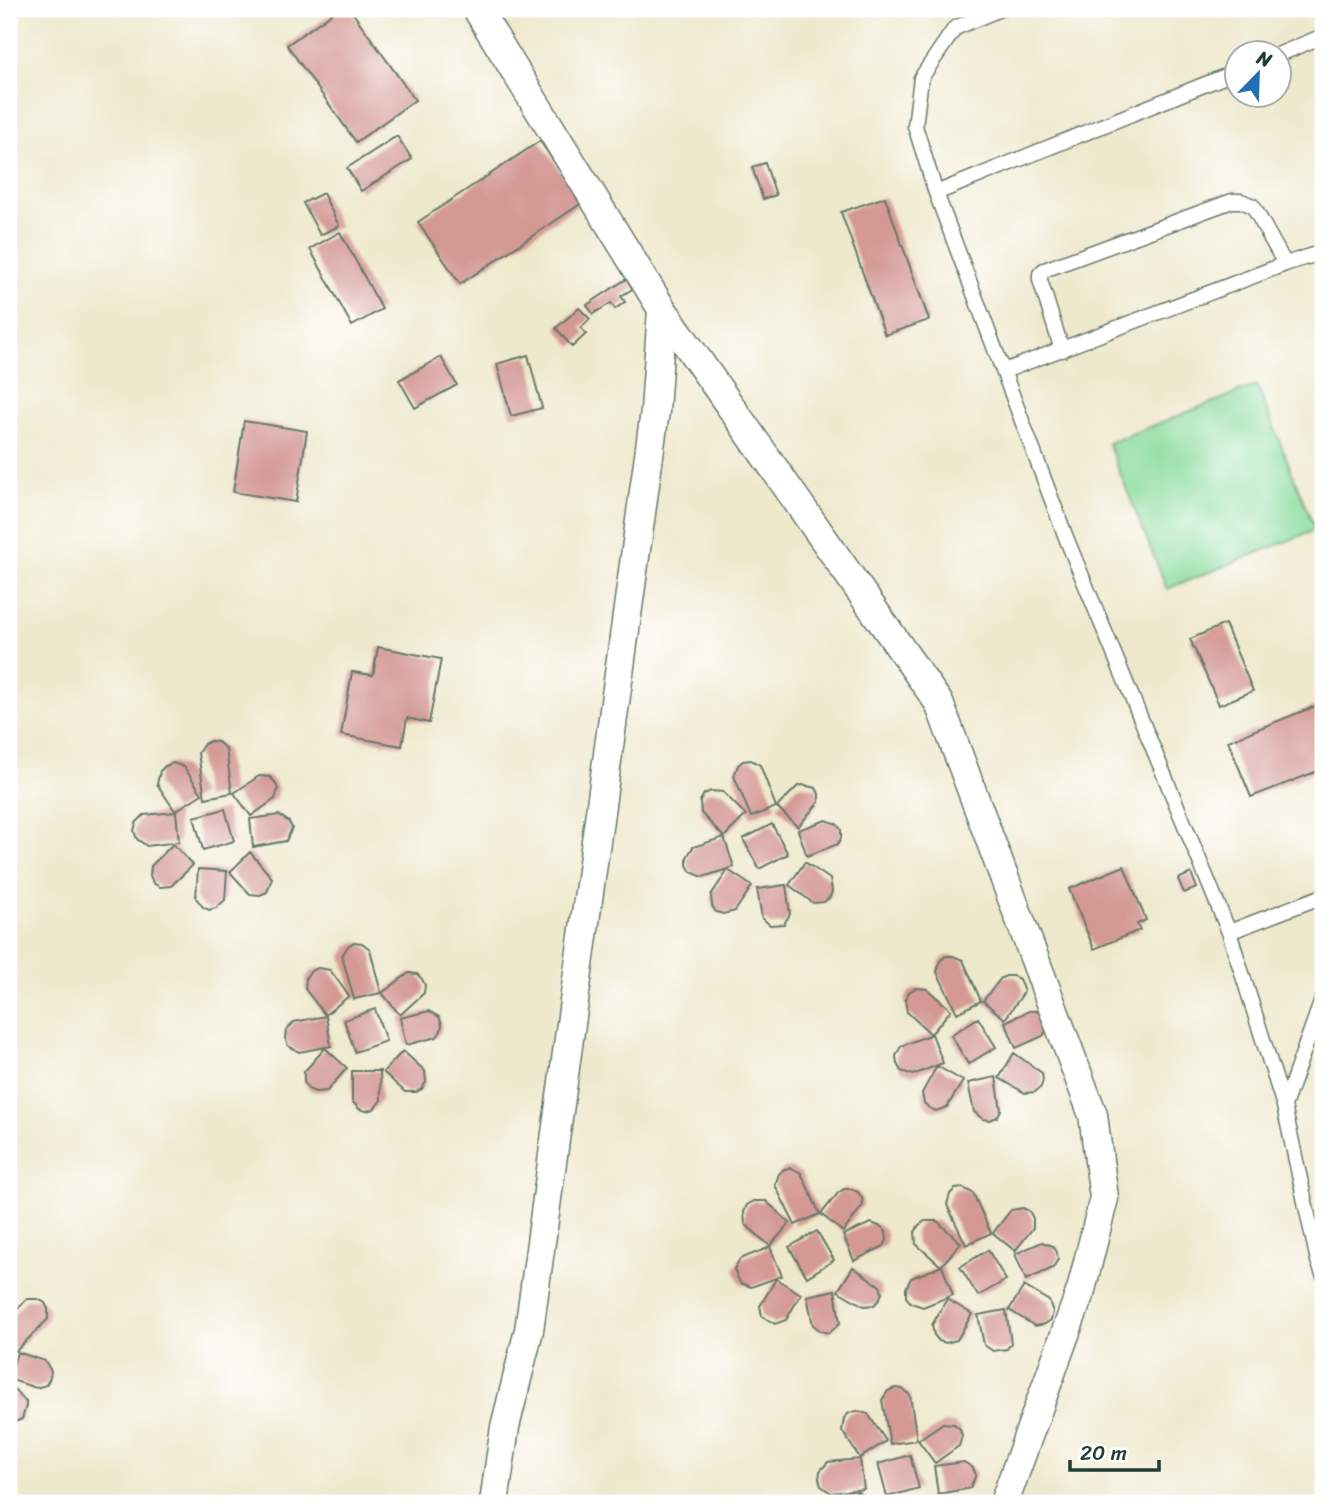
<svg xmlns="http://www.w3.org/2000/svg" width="1332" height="1512" font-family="Sriracha,sans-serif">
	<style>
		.green { fill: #8adc9d; stroke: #548c68; stroke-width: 2 }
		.building { fill: #d49995 }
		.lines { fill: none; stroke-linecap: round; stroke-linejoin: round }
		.service-casing { stroke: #677969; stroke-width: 17 }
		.minor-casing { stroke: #677969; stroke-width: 31 }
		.service { stroke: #fff; stroke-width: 14 }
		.minor { stroke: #fff; stroke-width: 28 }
	</style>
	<rect width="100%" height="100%" fill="#fff"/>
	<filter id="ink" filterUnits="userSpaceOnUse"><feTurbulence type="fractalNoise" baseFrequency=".0143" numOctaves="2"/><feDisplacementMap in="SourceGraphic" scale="14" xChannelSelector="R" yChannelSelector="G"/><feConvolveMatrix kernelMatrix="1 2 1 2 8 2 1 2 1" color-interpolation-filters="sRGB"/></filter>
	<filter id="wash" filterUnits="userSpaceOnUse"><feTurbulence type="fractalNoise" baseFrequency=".00686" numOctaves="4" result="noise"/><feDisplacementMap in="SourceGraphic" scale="28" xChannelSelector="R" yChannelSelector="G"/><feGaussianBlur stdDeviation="1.57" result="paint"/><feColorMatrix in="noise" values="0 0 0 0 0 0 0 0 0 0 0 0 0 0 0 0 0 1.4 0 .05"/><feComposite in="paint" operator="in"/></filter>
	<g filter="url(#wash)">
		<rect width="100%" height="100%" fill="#eee8cc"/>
		<!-- green -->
		<path class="green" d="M1257,385L1315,530L1167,589L1108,443Z"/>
		<g id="blocks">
			<!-- building -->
			<path class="building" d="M338,9H350L415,100L356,142L287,45Z
				M397,136L412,159L361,191L347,168Z
				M540,141L582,203L460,284L418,222Z
				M765,163L776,195L763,199L752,167Z
				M323,193L339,226L320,235L303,203Z
				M885,197L929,320L885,335L841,212Z
				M340,232L382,309L352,326L310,249Z
				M628,278L634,288L621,296L625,302L615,309L611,303L593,314L587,305Z
				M579,308L590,319L581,328L586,334L572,347L556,328Z
				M528,355L542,408L511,416L497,364Z
				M441,357L457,385L415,408L399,380Z
				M244,421L307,431L296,502L233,492Z
				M1225,624L1253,691L1219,705L1190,639Z
				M378,647L441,659L429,723L407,718L402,746L341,735L352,672L373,675Z
				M1323,703V769L1251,797L1228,741Z
				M210,741L218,742L226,749L232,793L205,798L198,753L204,744Z
				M751,760L760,765L776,807L751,817L734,776L738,765L743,761Z
				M173,763L184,767L202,794L175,811L157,784L160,771L165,766Z
				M259,776L270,777L275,782L278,789L275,799L251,816L234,793Z
				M802,785L816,788L819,794V802L798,827L777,807L798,786Z
				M711,791L723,792L746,815L724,837L701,813L700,801L704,794Z
				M225,809L234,841L203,850L194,817Z
				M176,812L179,842L147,846L137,839L134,831L136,823L144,815Z
				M279,815L289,822L292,828L286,841L253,847L250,819Z
				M826,820L837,824L841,830V838L838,844L807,856L798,830Z
				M772,824L788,854L759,869L743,839Z
				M724,837L734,867L703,877L691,872L687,865V857L693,847Z
				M173,844L193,865L171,886L160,887L153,883L150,876L151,866Z
				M250,852L272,878L267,892L260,895L250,894L230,872Z
				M805,862L830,879L832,891L830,897L824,902L813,903L789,885Z
				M1124,866L1146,920L1137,924L1140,930L1094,949L1069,889Z
				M198,869L227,871L225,900L216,908L209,910L203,907L196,898Z
				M728,870L752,886L735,911L723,914L716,912L712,906L711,895Z
				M1191,873L1197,888L1184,893L1178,879Z
				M786,885L790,914L784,924L770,925L762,918L757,889Z
				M354,942L362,943L370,949L381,993L354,999L342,956L348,946Z
				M946,956H953L963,960L981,1001L957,1013L937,972L940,961Z
				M318,968L330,970L349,996L325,1015L305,989L306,977L311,971Z
				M409,973L417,974L422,979L425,985L424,993L400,1015L382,993Z
				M1006,976H1013L1019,979L1024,992L1005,1019L983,1001L1001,978Z
				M916,988L927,989L951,1010L931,1034L907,1012L905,1000L909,992Z
				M375,1009L386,1041L355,1052L344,1020Z
				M429,1011L439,1017L442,1024L441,1031L437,1037L406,1045L400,1018Z
				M1029,1011H1036L1043,1014L1048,1027L1043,1036L1016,1048L1005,1022Z
				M326,1016L331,1046L299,1052L288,1046L285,1038L286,1031L294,1022Z
				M978,1018L996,1047L968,1064L951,1035Z
				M932,1034L943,1063L913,1075L901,1071L897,1064L896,1056L901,1046Z
				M325,1048L347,1068L327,1091L315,1092L308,1089L304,1082V1072Z
				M403,1051L425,1071L426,1082L422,1089L416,1092H405L383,1072Z
				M1014,1053L1042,1073L1043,1080L1041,1087L1035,1092L1025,1093L999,1078Z
				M937,1066L963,1081L947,1107L936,1111L929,1108L924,1103L922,1093Z
				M352,1071H380L381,1100L374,1109L366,1111L359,1109L352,1101Z
				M996,1077L1001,1110L997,1117L990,1120L983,1119L974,1112L968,1083Z
				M792,1168L801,1173L820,1214L795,1225L775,1185L779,1174L784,1169Z
				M963,1188L973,1193L991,1233L966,1245L947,1205L950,1194L955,1189Z
				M844,1189H851L858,1192L862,1198L863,1205L843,1232L821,1214L838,1193Z
				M754,1201H766L790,1223L770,1246L745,1224L744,1212L747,1205Z
				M1023,1208L1029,1211L1033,1218V1228L1015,1251L993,1233L1011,1210Z
				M925,1221H937L961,1243L941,1266L916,1244L915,1232L919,1225Z
				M871,1223L882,1227L886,1232L887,1240L884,1246L854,1261L843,1235Z
				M817,1231L834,1260L807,1277L789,1247Z
				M1042,1242L1053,1246L1057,1252L1058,1259L1053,1268L1026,1280L1015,1254Z
				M770,1247L782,1276L751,1287L740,1283L734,1269L740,1259Z
				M988,1250L1006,1280L978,1296L960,1267Z
				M942,1266L953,1295L923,1307L911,1303L906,1297V1288L911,1278Z
				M853,1267L880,1286L882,1293L879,1300L874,1305L864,1306L838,1291Z
				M776,1279L801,1294L786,1320L775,1324L762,1316L760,1306Z
				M1024,1286L1049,1301L1053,1312L1051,1320L1045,1324L1035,1326L1009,1310Z
				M835,1290L840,1323L829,1333L821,1331L813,1325L807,1296Z
				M27,1299H38L45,1303L48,1309V1319L16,1351L9,1344V1318Z
				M947,1299L972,1314L957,1340L946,1343L939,1341L934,1335L932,1325Z
				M1006,1310L1011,1343L1007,1349L993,1351L984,1345L978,1315Z
				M17,1352L45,1361L51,1371L50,1378L46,1385L36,1388L9,1379Z
				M9,1384L26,1402V1406L22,1419L15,1422H9Z
				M895,1388L902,1389L910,1395L917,1440L890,1444L882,1400L888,1391Z
				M857,1411L868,1414L886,1441L860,1458L842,1431L844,1418L849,1413Z
				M943,1423L954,1424L960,1429L962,1436L959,1446L935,1463L918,1440Z
				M910,1455L919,1488L887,1497L878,1464Z
				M860,1459L864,1489L831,1493L821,1486L819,1479L820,1471L828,1462Z
				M964,1462L973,1468L976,1475L970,1488L938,1494L934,1466Z
				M857,1491L869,1503H845Z"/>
		</g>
	</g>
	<g filter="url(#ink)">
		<use href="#blocks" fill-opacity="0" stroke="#677969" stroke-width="2"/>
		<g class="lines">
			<!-- service casing -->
			<g class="service-casing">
				<path id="service" d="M1000,9L955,28L921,78L915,126L936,193L1067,540L1229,932L1284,1106L1318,1261L1323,1274
					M1280,54L1323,36
					M936,193L1238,71
					M1062,350L1040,280V274L1044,270L1232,201H1241L1253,206L1285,264
					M1004,371L1285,264L1323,252
					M1229,932L1323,896
					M1284,1106L1323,997"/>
			</g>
			<!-- minor casing -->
			<g class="minor-casing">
				<path id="minor" d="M477,9L662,309L939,703L1093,1115L1104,1198L1081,1290L1004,1503
					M494,1503L505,1427L529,1330L655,411L662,309"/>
			</g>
			<!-- service -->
			<use href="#service" class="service"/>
			<!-- minor -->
			<use href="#minor" class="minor"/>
		</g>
	</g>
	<!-- margin -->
	<rect width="1332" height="1512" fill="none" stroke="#fff" stroke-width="35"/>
	<!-- north arrow -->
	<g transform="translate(1258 74) rotate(23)"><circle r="33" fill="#ffffff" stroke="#a5b1ae" stroke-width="2"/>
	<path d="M0-5L12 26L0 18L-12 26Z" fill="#1f6fb2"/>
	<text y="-10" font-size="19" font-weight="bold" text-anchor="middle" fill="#1f3d34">N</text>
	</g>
	<!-- scale -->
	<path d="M1070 1460v10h89v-10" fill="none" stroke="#1f3d34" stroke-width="3.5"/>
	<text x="1080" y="1460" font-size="21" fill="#1f3d34" stroke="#ffffff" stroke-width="5" paint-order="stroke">20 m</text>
</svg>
